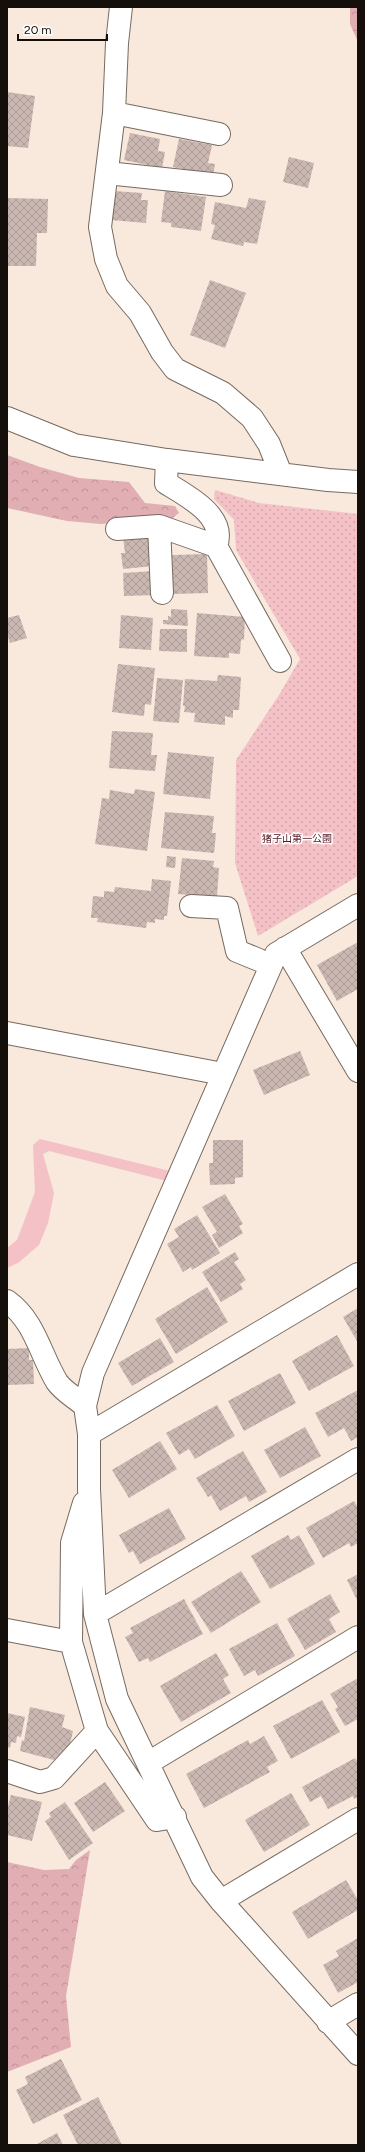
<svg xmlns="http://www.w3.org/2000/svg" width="365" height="2152" font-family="Figtree,'Noto Sans JP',sans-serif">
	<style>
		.grass { fill: #f4c1c6 }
		.forest { fill: url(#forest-crowns) }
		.park { fill: url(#park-dots) }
		.building { fill: url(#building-cross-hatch) }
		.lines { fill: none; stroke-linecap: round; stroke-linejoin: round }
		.minor-casing { stroke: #776a5f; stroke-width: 24 }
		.minor { stroke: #fff; stroke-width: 22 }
		.labels { text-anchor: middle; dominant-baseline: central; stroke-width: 3; stroke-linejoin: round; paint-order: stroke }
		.park-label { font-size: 10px; fill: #561925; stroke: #fff }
	</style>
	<defs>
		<pattern id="forest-crowns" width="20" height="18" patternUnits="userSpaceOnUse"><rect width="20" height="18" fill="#e1aeb3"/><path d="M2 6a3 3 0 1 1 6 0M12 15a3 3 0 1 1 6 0" fill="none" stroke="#c09499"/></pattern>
		<pattern id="park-dots" width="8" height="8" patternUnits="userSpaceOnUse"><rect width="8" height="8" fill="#f4c1c6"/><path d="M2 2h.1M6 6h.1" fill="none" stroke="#d0a5a9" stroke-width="1.8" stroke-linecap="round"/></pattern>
		<pattern id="building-cross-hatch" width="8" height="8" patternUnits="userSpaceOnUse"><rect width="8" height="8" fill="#cbb7b2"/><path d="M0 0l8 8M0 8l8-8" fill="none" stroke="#ad9c98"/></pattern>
	</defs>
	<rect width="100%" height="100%" fill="#f8e9dc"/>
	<!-- grass -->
	<path class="grass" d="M40,1139L170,1171L167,1181L49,1151L43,1154L54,1193L48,1223L39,1245L18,1263L7,1268V1248L17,1240L35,1192L33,1145Z"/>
	<!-- forest -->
	<path class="forest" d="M350,7H358V42L350,24Z
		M7,455L40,467L79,478L129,482L145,503L175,506L179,513L171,519L158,521L101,524L67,521L7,508Z
		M90,1850L66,1996L71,2047L7,2072V1862L44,1870L69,1869L76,1860Z"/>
	<!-- park -->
	<path class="park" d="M215,490L259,503L358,514V876L258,936L235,863L236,760L279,695L300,659L236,550L234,520L214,499Z"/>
	<!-- building -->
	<path class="building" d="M7,92L35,96L28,148L7,146Z
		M130,133L160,139L158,151L165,152L162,168L124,160Z
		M179,139L212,145L208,163L215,164L213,175L173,167Z
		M289,157L314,163L308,188L283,182Z
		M114,191L142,193L141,200H148L146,223L111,220Z
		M165,191L206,197L201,231L171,227V223L161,222Z
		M7,198L48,199L47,233H37L36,266H7Z
		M249,198L266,201L257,244L244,242L243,246L211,239L215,225L211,224L215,202L246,208Z
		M210,280L246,293L225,348L190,335Z
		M149,533L153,566L123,569L121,553H125L123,537Z
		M207,554L208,593L173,594L172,555Z
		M154,571L156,595L124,596L123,573Z
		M171,609L187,610L188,626L163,624V620H168V616L171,617Z
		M197,613L245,617L244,640L241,639L240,654L229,653V658L194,656Z
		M19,615L27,638L10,643L7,634V618Z
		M121,615L153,618L151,650L119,648Z
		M160,629H187V652L159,651Z
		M118,664L155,668L151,705L145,704L144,716L112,712Z
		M218,675L241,677L239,710H233V718L225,716V725L194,722L195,713L184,712L185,706H183L185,679L217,681Z
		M157,678L183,680L179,723L153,721Z
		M112,731L153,733L151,755H157L155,771L109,768Z
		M168,752L214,757L210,799L163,794Z
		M135,789L155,792L147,851L95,844L102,798L109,799L110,790L134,794Z
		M165,812L214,816L212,833H216L214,853L161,848Z
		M167,856L176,857L175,868L166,867Z
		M182,858L214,861L213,867L219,868L217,897L178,894Z
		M152,879L171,881L167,916H164V920L155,919V923L147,922L146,928L97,922L98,918H91L93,896L104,897V891L114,892L115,887L151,891Z
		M358,942V989L337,1001L317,965Z
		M300,1051L310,1075L264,1095L253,1070Z
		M213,1140H243V1177L235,1178V1184L210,1185L209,1163H213Z
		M225,1194L243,1224L239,1226L243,1233L219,1248L212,1235L217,1232L202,1207Z
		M197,1215L220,1253L192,1270L191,1267L183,1272L167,1244L179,1237L174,1229Z
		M235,1252L239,1259L234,1262L246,1280L240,1284L243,1289L221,1302L202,1272Z
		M207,1287L228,1322L176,1354L155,1319Z
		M358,1308V1343L343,1317Z
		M337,1335L354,1366L309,1391L292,1361Z
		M160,1338L174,1362L132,1386L118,1363Z
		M29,1348V1360H33L34,1384L7,1385V1349Z
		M280,1373L296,1403L244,1431L228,1401Z
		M358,1390V1437L351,1441L344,1428L328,1437L315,1413Z
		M217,1405L235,1436L195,1459L189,1449L179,1455L166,1433Z
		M305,1427L321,1456L280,1478L264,1450Z
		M160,1441L177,1469L129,1498L112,1470Z
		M243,1451L267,1492L249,1502L246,1496L220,1511L211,1495L208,1497L196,1478Z
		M354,1501L358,1508V1543L351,1547L349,1543L323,1558L306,1528Z
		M169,1508L186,1539L140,1564L133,1551L129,1553L119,1535Z
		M288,1535L291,1540L299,1535L315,1564L270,1589L251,1556Z
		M241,1571L261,1602L211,1633L191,1602Z
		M358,1574V1602L347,1580Z
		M330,1594L340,1612L329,1619L336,1632L305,1650L287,1619Z
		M184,1599L203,1634L150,1662L148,1658L139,1662L125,1637L133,1633L130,1628Z
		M277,1623L295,1656L258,1676L255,1670L244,1676L229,1649Z
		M216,1653L229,1675L223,1679L231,1693L181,1722L160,1686Z
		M358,1678V1719L345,1726L335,1709L338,1707L330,1694Z
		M322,1700L340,1732L291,1759L273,1726Z
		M30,1707L65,1715L62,1727L73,1731L70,1744L54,1760L20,1751L22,1740L24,1741Z
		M7,1713L25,1717L21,1737L17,1736L16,1743L11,1742L10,1748L7,1747Z
		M264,1736L278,1761L267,1767L270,1772L204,1808L186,1774L248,1740L250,1744Z
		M355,1758L358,1763V1797L354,1799L353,1796L328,1809L321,1796L310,1802L302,1787Z
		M105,1782L125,1811L93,1832L74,1803Z
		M291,1793L310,1825L264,1852L245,1820Z
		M11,1795L42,1802L32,1841L7,1835V1810Z
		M65,1802L93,1843L69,1860L45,1821L51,1817L49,1813Z
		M346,1880L358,1900V1910L308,1939L292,1912Z
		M358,1938V1982L338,1993L323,1965L339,1956L336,1951Z
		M61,2059L82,2100L33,2124L16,2090L28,2084L25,2077Z
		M98,2097L122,2145H78L63,2115Z
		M57,2133L63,2145H35Z"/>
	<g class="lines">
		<!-- minor casing -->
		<g class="minor-casing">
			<path id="minor" d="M121,7L117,43L114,113L100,227L106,259L117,286L140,313L162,352L175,369L223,393L252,418L269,444L281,474
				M114,113L219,134
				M107,173L221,185
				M7,418L74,445L167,460L328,480L358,482
				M167,460L166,483C187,496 227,516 216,546
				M159,526L162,593
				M117,529L159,526L216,546L280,661
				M358,905L276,954L93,1373L85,1406L89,1434V1489L95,1614L117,1699L202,1877L221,1901L358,2054
				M191,906L227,908L237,951L259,960
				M285,948L358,1071
				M7,1033L223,1074
				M7,1301C35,1321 40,1354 57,1382C63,1391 77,1399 85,1406
				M89,1434L358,1274
				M84,1503L72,1543L71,1642L97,1731L157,1820L175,1817
				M95,1614L358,1459
				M7,1630L71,1642
				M148,1763L358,1637
				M7,1771L40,1782L54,1778L97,1731
				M221,1901L358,1819
				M328,2022L358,2004"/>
		</g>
		<!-- minor -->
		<use href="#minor" class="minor"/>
	</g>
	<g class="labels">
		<!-- park labels -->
		<g class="park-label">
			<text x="297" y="838">猪子山第一公園</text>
		</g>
	</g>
	<!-- border -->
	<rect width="365" height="2152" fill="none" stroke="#140f0a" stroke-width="16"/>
	<!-- scale -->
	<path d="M18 34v6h89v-6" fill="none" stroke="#140f0a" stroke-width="2"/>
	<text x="24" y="34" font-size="12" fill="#140f0a" stroke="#ffffff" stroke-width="3" paint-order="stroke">20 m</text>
</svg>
